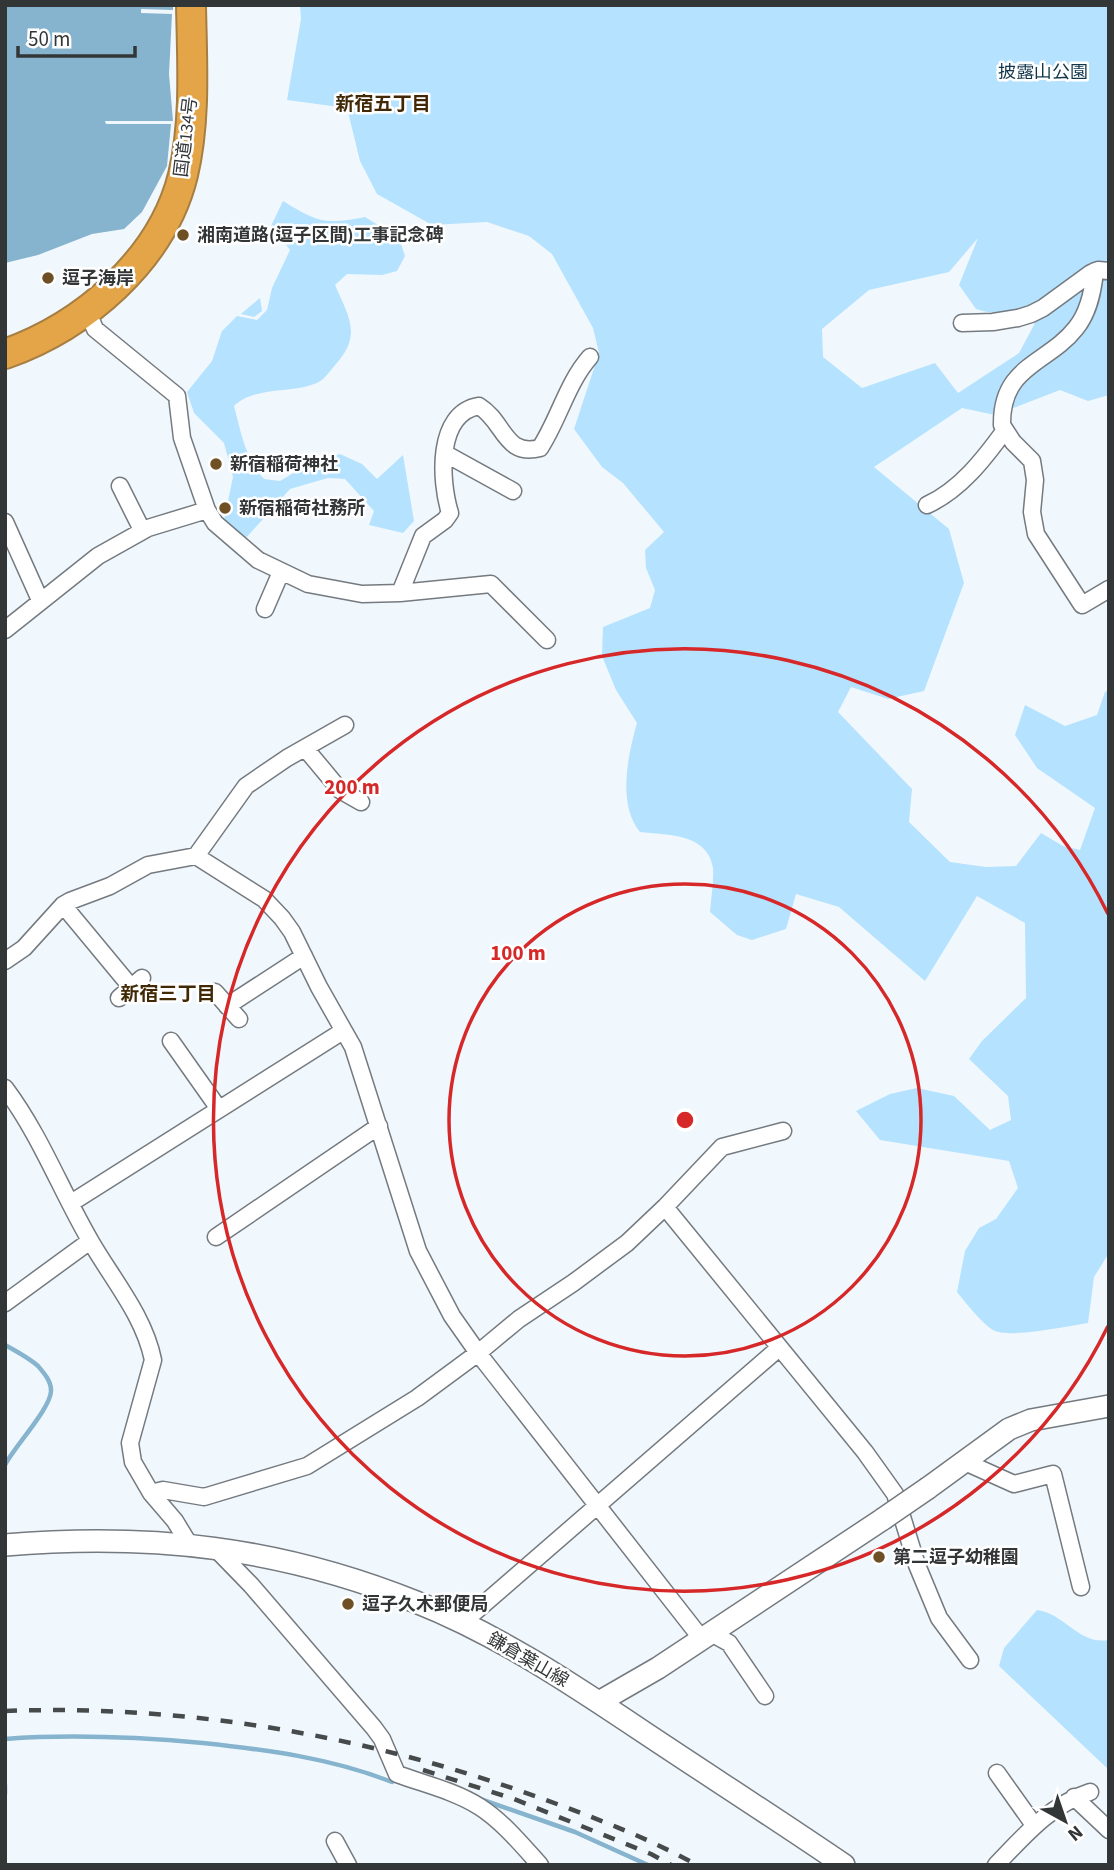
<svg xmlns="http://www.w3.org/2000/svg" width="1114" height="1870" font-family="'Source Sans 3','Noto Sans JP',sans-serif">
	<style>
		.green { fill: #b5e2fe; fill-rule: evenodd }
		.water { fill: #86b3ce }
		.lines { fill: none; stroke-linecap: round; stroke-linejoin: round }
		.stream { stroke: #86b3ce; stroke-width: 4.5 }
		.street-casing { stroke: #747a7f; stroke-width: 19 }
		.secondary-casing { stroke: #747a7f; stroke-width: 24 }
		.highway-casing { stroke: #a67e42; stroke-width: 32 }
		.street { stroke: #fff; stroke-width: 16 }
		.secondary { stroke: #fff; stroke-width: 21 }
		.highway { stroke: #e4a448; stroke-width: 28 }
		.rail { stroke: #464a4b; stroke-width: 4.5; stroke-dasharray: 12 12; stroke-linecap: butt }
		.secondary-bridge-casing { stroke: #747a7f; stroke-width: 24; stroke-linecap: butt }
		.secondary-bridge { stroke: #fff; stroke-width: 21 }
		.ring { fill: none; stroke: #d62828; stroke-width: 3.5 }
		.poi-dot { fill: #6f5025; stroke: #fff; stroke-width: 2.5 }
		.labels { text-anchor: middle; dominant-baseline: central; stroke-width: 5; stroke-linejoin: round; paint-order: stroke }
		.park-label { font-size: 18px; fill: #12374b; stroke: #fff }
		.street-label { font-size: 18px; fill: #333637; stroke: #fff }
		.poi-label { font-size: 18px; font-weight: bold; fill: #333637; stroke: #fff; text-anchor: start }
		.neighbourhood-label { font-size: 19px; font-weight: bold; fill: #412905; stroke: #fff }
		.centre { fill: #d62828; stroke: #fff; stroke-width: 3.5 }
		.ring-label { font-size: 21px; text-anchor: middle; font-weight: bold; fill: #d62828; stroke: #fff; stroke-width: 5; stroke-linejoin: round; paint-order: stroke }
	</style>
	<rect width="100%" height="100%" fill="#f1f8fd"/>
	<!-- green -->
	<path class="green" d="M300,5H1109V395L1088,401L1060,390L995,415L962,408L874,467L949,529L964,583L924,691L888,699L851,687L838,712L912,789L909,822L950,862L986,867L1016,866L1041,833L1063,846L1080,850L1095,808L1037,768L1015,735L1025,705L1065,726L1097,715L1105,692L1109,690V1253L1094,1277L1088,1323C1068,1326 1013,1338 995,1331C985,1327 964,1301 957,1292L965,1251L979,1228L996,1219L1018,1188L1009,1161L880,1140L856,1111L890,1094L917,1088L954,1096L990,1130L1011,1120L1008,1096L969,1059L982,1041L1026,998L1025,923L977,896L925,981L839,907L796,894L786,929L752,940L737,935L710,912C711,898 714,881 713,868C708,833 666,835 640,832C617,804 628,755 637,723L616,690L602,656L603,627L650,608L655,590L646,568L645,550L664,532L623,483L602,467L574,429L599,353L593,328L552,254L529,236L487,222L432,225L377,194L360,161L347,108L287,100L301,19ZM978,238L959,285L976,309C1006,318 1016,312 1041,299L1034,325L1019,353L958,393L935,363L862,388L823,357L822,329L869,290L949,272Z
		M283,201C317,222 325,225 365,217L399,238L405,256L397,271L382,275L347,274L335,285C349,317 362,335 336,364C330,371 324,380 317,383C291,394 254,386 234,406C241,432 245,458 264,479L280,481L312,462L340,454L362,464L377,479L403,455L414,521L403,533L369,525L374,511L345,479L328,478L290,489L246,538L224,520L233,477L224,443L194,413L187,392L212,361L222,331L237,316L257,320L267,310L272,288L290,250L271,226Z
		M260,298L262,311L254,317L241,314Z
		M1037,1610C1066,1614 1078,1645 1109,1640V1770L999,1666L1004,1648Z"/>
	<!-- water -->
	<path class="water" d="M5,5H173V10L141,9V13L172,14L169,74L173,121H105L106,124H171L167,166L142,212L124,229L92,234L38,255L5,263Z"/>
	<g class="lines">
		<!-- stream -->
		<path class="stream" d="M5,1345C16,1351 29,1358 38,1366C44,1373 51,1381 51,1390C52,1407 14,1447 5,1465
			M5,1739C72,1734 137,1737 203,1743C268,1750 331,1758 392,1782
			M5,1785V1794
			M480,1799L575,1832L648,1865"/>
		<!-- street casing -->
		<g class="street-casing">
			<path id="street" d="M1095,271C1093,291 1089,312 1076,328C1048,364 1001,365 1002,425L1013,442L1032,461L1035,480L1032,512L1036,534L1082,605L1109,589
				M92,322L95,329L177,396L182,438L207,510L215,523L258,560L308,584L362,594L400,593L423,536L445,520L450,513C440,481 436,413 479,406C505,422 504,457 540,448C559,419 567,383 590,357
				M962,323L993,322L1018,318L1031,314L1043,308L1091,273L1098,270L1109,271
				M446,454L513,491
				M120,486L142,530
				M927,505C960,490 984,459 1005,430
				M5,522L40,600
				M400,593L491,584L547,640
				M265,609L281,572
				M5,630L98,556L148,528L207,510
				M305,748L340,790L361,802
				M196,856L246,786L287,758L345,725
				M63,905L131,987
				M5,961L24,948L63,905L70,901L110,886L148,865L196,856L264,899L282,918L292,932L319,987L353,1047L418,1251L452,1316L478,1353L701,1638
				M215,992L239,1019
				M119,998L142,978
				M227,1006L304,956
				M171,1041L219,1109
				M5,1088C41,1136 61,1191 91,1242C113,1280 144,1316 153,1360L130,1443L133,1462L151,1493L175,1521L189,1544
				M71,1203L343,1031
				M665,1207L865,1452L895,1494L917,1565L939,1618L970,1660
				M216,1237L379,1126
				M5,1303L90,1241
				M965,1462L1014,1484L1053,1474L1081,1587
				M151,1493L163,1490L204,1497L307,1466L417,1398L478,1353L519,1319L573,1283L627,1243L665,1207L722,1147L783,1131
				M214,1547L251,1585L374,1728L382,1739L397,1774C424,1784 455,1791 480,1807C503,1822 521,1844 540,1865
				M462,1623L779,1348
				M709,1632L729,1643L765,1696
				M997,1773L1034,1825
				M1074,1797L1109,1830
				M335,1841L348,1865
				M996,1865C1025,1835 1050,1805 1090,1792"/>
		</g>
		<!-- secondary casing -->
		<g class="secondary-casing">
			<path id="secondary" d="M928,1488L1009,1429L1031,1420L1109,1406
				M5,1545C151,1533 279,1547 416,1602C497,1634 572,1684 645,1733C711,1777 778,1820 844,1865
				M599,1702L658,1668L883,1519"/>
		</g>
		<!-- highway casing -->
		<g class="highway-casing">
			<path id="highway" d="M5,354C84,326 162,260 183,175C196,120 192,62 191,5"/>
		</g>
		<!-- street -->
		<use href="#street" class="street"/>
		<!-- secondary -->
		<use href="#secondary" class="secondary"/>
		<!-- highway -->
		<use href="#highway" class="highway"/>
		<!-- rail -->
		<path class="rail" d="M5,1711C189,1704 374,1737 546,1800C598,1819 648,1838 697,1865
			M423,1770L514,1799L651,1854L671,1865"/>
		<!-- secondary-bridge casing -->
		<g class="secondary-bridge-casing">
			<path id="secondary-bridge" d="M883,1519L928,1488"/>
		</g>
		<!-- secondary-bridge -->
		<use href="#secondary-bridge" class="secondary-bridge"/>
	</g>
	<!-- distance rings -->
	<g class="ring">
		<circle cx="685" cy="1120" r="236"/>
		<path d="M1108 1326A471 471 0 1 1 1108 914"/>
	</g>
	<!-- markers -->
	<g class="poi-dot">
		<circle cx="183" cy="235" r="7"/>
		<circle cx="48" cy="278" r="7"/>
		<circle cx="216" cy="464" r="7"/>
		<circle cx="225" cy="508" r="7"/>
		<circle cx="879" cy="1557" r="7"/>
		<circle cx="348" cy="1604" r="7"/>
	</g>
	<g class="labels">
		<!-- park labels -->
		<g class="park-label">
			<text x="1043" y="72">披露山公園</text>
		</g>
		<!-- street labels -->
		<g class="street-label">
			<text transform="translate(186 137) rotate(-83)">国道134号</text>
			<text transform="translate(528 1660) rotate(30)">鎌倉葉山線</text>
		</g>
		<!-- poi labels -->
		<g class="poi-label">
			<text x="197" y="235">湘南道路(逗子区間)工事記念碑</text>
			<text x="62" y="278">逗子海岸</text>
			<text x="230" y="464">新宿稲荷神社</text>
			<text x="239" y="508">新宿稲荷社務所</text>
			<text x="893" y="1557">第二逗子幼稚園</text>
			<text x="362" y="1604">逗子久木郵便局</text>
		</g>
		<!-- neighbourhood labels -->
		<g class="neighbourhood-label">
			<text x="383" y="104">新宿五丁目</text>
			<text x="168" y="994">新宿三丁目</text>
		</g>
	</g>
	<circle cx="685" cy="1120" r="10" class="centre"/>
	<g class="ring-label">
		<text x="352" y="794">200 m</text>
		<text x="518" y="960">100 m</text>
	</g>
	<!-- border -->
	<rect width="1114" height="1870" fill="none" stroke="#333637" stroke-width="14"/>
	<!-- north arrow -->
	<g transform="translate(1065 1821) rotate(140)" stroke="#ffffff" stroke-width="5" paint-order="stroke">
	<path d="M0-5L12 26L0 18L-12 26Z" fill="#333637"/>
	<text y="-10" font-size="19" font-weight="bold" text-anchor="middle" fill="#333637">N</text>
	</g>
	<!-- scale -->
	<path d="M18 46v10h117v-10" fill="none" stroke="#333637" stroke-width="3.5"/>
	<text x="28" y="46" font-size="21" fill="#333637" stroke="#ffffff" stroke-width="5" paint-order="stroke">50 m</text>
</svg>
